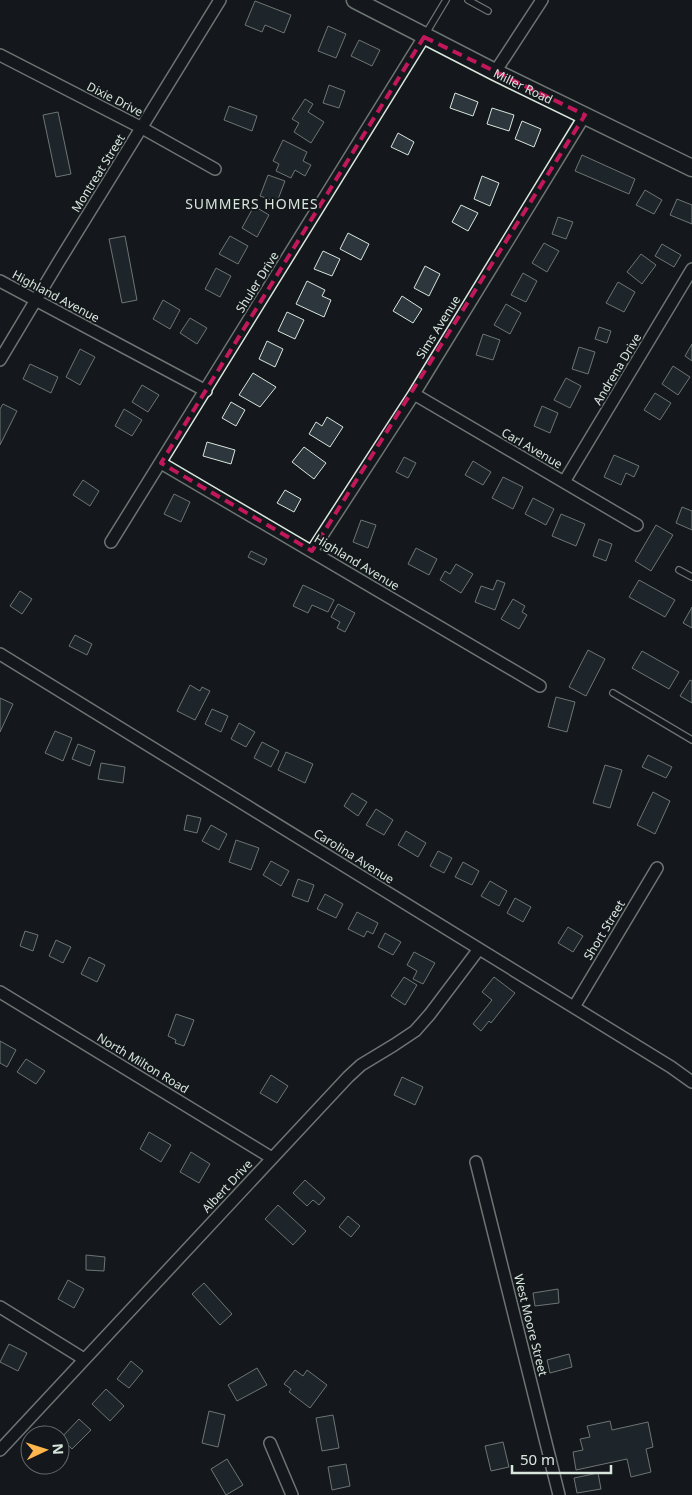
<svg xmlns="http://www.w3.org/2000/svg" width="692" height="1495" font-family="'Noto Sans',sans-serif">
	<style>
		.building { fill: #2c363c; stroke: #d8e6dc }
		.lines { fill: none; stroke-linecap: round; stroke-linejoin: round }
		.lane-casing { stroke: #d8e6dc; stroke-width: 8 }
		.street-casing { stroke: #d8e6dc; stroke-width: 14 }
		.secondary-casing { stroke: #d8e6dc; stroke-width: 19 }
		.lane { stroke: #14181c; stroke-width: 5.5 }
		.street { stroke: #14181c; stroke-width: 11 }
		.secondary { stroke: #14181c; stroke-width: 16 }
		.marked { fill: none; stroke: #c2185b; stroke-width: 4; stroke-dasharray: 10 6; stroke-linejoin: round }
		.labels { text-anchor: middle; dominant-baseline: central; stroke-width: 4; stroke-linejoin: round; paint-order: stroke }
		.street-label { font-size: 12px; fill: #d8e6dc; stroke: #14181c }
		.neighbourhood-label { font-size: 14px; letter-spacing: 1px; fill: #d8e6dc; stroke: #14181c }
	</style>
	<rect width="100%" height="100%" fill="#14181c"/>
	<!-- building -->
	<path class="building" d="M255,1L291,15L284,33L265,25L262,32L245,25Z
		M328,26L346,34L336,58L318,51Z
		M359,40L380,50L372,66L351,56Z
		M329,85L345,91L339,108L323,103Z
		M455,93L478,102L473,116L450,108Z
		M305,99L313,104L308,112L324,122L311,143L294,132L299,123L292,119Z
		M229,106L257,116L252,131L224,120Z
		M492,108L514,115L509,131L487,124Z
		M58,112L71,174L56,177L43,115Z
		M522,121L541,129L534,147L515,139Z
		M398,133L414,142L408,155L391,147Z
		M283,140L307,152L303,161L311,165L305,176L295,170L291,178L276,171L279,164L273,161Z
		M582,155L635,179L629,194L575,171Z
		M268,175L285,181L277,202L260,196Z
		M482,176L499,183L490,206L474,199Z
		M645,190L662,200L654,214L636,205Z
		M677,199L692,205V224L670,215Z
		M461,205L478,213L468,231L452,222Z
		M254,206L269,215L257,237L242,228Z
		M558,217L573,222L566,239L552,234Z
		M348,233L369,244L361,260L340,249Z
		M125,236L137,300L122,303L109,239Z
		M230,236L248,246L238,264L219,254Z
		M544,243L559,251L547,272L532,263Z
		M662,244L681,255L674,267L655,256Z
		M323,251L340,259L332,276L314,269Z
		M641,254L656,265L642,284L627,272Z
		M425,266L440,274L429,296L414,288Z
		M216,268L231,276L220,297L205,289Z
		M523,273L537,281L526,302L511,295Z
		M307,281L325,290L322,296L331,300L324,317L296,304Z
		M618,282L635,292L624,312L606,303Z
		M402,296L422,309L413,323L393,311Z
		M163,300L180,310L170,329L153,319Z
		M506,304L521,313L510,334L494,325Z
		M287,312L304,320L295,339L278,331Z
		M190,318L207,328L197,344L180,333Z
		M599,327L611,331L607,343L595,339Z
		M483,334L500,340L493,360L476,355Z
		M267,341L283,349L275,367L259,359Z
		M692,344V361L685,356Z
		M579,347L595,352L588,374L572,369Z
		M80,349L95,357L80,385L66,377Z
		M30,364L58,377L51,393L23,379Z
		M673,366L690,377L678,395L662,384Z
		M253,373L276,387L260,407L239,395Z
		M566,378L581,386L570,408L554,400Z
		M142,385L159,395L148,412L132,402Z
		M655,393L671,403L660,420L644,410Z
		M231,402L245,410L236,426L222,418Z
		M3,404L17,411L0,445V409Z
		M542,406L558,413L550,433L534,426Z
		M124,409L142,420L132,436L115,426Z
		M327,417L343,427L330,447L309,434L316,422L322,426Z
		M207,442L235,450L231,464L203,456Z
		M304,447L326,463L314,479L292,462Z
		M614,455L639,466L634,477L626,473L621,485L604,477Z
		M404,457L416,463L408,478L396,472Z
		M473,461L491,472L483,485L465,475Z
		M503,477L523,487L513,509L492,498Z
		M83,480L99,491L90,506L73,495Z
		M285,490L301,499L294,512L277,503Z
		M174,494L190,502L181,522L164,514Z
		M533,498L554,509L546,525L525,514Z
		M682,507L692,511V530L676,523Z
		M561,514L585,524L576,546L552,536Z
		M361,520L376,525L368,548L353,542Z
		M656,525L673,535L651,571L635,561Z
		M599,539L612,544L606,561L593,556Z
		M416,548L437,559L429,575L408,564Z
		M251,551L267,559L264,565L248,557Z
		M456,564L473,574L461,593L440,580L445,571L450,574Z
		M497,580L505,583L495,610L475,602L481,586L493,590Z
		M639,580L675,600L665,617L629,597Z
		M303,585L334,600L328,612L312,605L308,613L293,606Z
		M20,591L32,599L22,614L10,606Z
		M513,599L525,606L522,612L527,615L519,629L501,619Z
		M338,604L355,613L345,632L337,628L340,622L331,617Z
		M692,607V628L683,623Z
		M75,635L92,644L87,655L69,646Z
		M588,650L605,659L586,696L569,687Z
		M642,651L679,672L669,689L632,668Z
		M690,680L692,681V703L680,696Z
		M190,685L200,691L202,687L210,691L195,720L177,711Z
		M556,697L575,702L567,732L548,727Z
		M0,698L13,704L0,732Z
		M212,709L228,716L221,732L205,724Z
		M239,723L255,732L246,747L231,739Z
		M55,731L72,738L63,761L45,753Z
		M262,742L279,751L271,767L254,758Z
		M78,744L95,751L90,766L72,759Z
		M286,752L313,764L305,783L278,770Z
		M648,755L672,767L666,778L642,767Z
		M101,763L125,767L123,783L98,779Z
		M605,765L622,770L610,808L593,803Z
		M653,792L670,801L655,834L637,825Z
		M352,793L367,802L358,816L344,806Z
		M376,809L393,820L384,835L366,825Z
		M187,815L201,818L197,833L184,830Z
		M211,825L227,834L219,850L202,841Z
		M406,831L426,843L418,857L398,845Z
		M236,840L259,848L251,870L229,862Z
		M438,851L452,858L444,873L430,866Z
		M271,861L289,871L281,886L263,875Z
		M463,862L479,871L472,885L455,877Z
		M298,879L314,885L308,902L292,896Z
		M490,881L507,891L499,906L481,896Z
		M325,894L343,904L336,918L317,909Z
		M515,898L531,907L523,922L507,913Z
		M357,912L378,923L373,934L367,931L364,937L348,929Z
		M568,927L583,936L573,952L558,943Z
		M25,931L38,935L33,951L20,946Z
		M385,933L401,942L393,955L378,947Z
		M56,940L71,947L63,963L49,956Z
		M414,952L435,963L423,984L413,979L417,971L407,965Z
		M89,957L105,965L97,982L81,974Z
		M404,977L417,985L405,1005L391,996Z
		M494,977L515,993L491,1023L489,1021L481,1031L473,1024L492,1000L482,992Z
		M176,1014L194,1020L184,1046L175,1043L176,1040L168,1036Z
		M0,1041L16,1050L7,1067L0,1063Z
		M26,1059L45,1071L36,1084L17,1072Z
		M271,1075L288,1086L277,1103L260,1093Z
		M402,1077L423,1087L415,1105L394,1095Z
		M149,1132L171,1145L161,1162L140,1149Z
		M191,1152L210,1164L199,1183L180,1172Z
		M305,1180L325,1198L319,1205L313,1200L307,1206L293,1193Z
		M278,1205L306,1231L293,1245L265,1219Z
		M348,1216L360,1226L351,1237L339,1227Z
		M86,1255L105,1257L104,1271L86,1270Z
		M68,1280L84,1289L74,1308L58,1299Z
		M204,1283L232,1314L220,1325L192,1294Z
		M558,1289L559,1303L535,1306L533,1293Z
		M9,1344L27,1353L18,1371L0,1362Z
		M569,1354L572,1367L550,1373L547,1360Z
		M131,1361L143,1371L129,1388L117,1379Z
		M257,1368L267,1385L237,1401L228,1385Z
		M295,1370L303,1376L307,1370L327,1385L310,1408L289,1392L291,1389L284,1384Z
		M106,1389L124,1406L110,1421L92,1404Z
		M209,1411L225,1415L218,1447L202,1443Z
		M333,1415L339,1448L322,1451L316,1418Z
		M79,1419L91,1430L72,1449L61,1438Z
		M610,1421L612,1430L648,1422L653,1447L646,1449L651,1472L631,1477L627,1459L576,1470L573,1452L583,1450L580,1439L590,1437L587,1426Z
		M503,1442L509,1467L491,1471L485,1446Z
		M227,1459L243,1485L226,1495L211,1469Z
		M346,1464L350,1486L332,1490L328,1467Z
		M37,1465H53L45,1473Z
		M598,1473L601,1489L577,1493L574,1478Z"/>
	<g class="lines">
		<!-- lane casing -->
		<g class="lane-casing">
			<path id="lane" d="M468,0L488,11
				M425,35L446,0
				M679,570L692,577
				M613,693L692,740"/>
		</g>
		<!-- street casing -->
		<g class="street-casing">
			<path id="street" d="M0,55L142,128L215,169
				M495,72L542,0
				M0,281L206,391
				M0,360L58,263L220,0
				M414,394L637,525
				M161,463L540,686
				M564,482L692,269
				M111,542L424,37
				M312,551L414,394L585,115
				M0,654L671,1067L692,1082
				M0,992L272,1158
				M574,1007L657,868
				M476,1162L559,1495
				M0,1307L84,1359
				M270,1443L292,1495
				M0,1450L348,1077L361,1065L394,1045L415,1031L430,1014L479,949"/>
		</g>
		<!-- secondary casing -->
		<g class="secondary-casing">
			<g id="secondary">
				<path id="s1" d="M355,0L495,72L692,168"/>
			</g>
		</g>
		<!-- lane -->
		<use href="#lane" class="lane"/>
		<!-- street -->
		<use href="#street" class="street"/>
		<!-- secondary -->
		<use href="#secondary" class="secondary"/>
	</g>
	<!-- marked area -->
	<path d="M0 0H692V1495H0ZM424,37L585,115L312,551L161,463Z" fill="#14181c" fill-opacity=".55" fill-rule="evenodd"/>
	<path class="marked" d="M424,37L585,115L312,551L161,463Z"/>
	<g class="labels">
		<!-- street labels -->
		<g class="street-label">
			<text stroke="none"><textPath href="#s1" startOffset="189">Miller Road</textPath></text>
			<text transform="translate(115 99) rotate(27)">Dixie Drive</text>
			<text transform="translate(98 173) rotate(-58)">Montreat Street</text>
			<text transform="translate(257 282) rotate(-58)">Shuler Drive</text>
			<text transform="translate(56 296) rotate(28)">Highland Avenue</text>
			<text transform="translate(438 327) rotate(-58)">Sims Avenue</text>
			<text transform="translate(617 369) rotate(-59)">Andrena Drive</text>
			<text transform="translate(532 448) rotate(30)">Carl Avenue</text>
			<text transform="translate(357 562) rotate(31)">Highland Avenue</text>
			<text transform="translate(354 856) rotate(32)">Carolina Avenue</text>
			<text transform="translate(604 930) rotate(-59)">Short Street</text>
			<text transform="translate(143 1063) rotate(31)">North Milton Road</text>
			<text transform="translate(227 1186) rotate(-47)">Albert Drive</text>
			<text transform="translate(531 1325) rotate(76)">West Moore Street</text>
		</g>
		<!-- neighbourhood labels -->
		<g class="neighbourhood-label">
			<text x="252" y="203">SUMMERS HOMES</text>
		</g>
	</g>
	<!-- north arrow -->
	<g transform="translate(45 1450) rotate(86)"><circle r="24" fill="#14181c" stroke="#626a69"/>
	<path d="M0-4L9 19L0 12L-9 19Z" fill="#ffb74d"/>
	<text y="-8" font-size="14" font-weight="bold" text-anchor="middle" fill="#d8e6dc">N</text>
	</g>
	<!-- scale -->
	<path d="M512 1465v8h99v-8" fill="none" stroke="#d8e6dc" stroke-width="2.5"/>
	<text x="520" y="1465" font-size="15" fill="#d8e6dc" stroke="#14181c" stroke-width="4" paint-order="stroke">50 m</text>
</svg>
